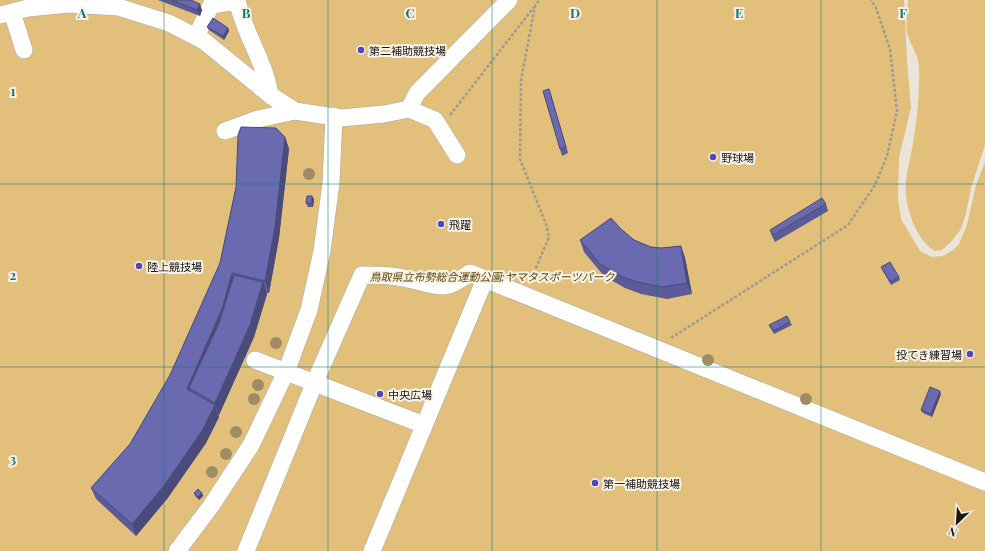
<svg xmlns="http://www.w3.org/2000/svg" width="985" height="551" font-family="'Playfair Display','Noto Sans JP',serif">
	<style>
		.green { fill: #e2c07c }
		.lines { fill: none; stroke-linecap: round; stroke-linejoin: round }
		.minor-casing { stroke: #aca79d; stroke-width: 18 }
		.path { stroke: #9e9991; stroke-width: 2.5; stroke-dasharray: 3 2; stroke-linecap: butt }
		.minor { stroke: #fff; stroke-width: 17 }
		.tree { fill: #9e8d64 }
		.wall { fill: #5a5b97 }
		.shaded-wall { fill: #4a4a7b }
		.building { fill: #696ab0; stroke: #4a4a7b }
		.grid { fill: none; stroke: #0f766e; stroke-width: 1; stroke-opacity: 0.55 }
		.poi-dot { fill: #5246bd; stroke: #f7f1e7; stroke-width: 1.5 }
		.labels { text-anchor: middle; dominant-baseline: central; stroke-width: 4; stroke-linejoin: round; paint-order: stroke }
		.poi-label { font-size: 11px; fill: #191713; stroke: #f7f1e7; text-anchor: start }
		.park-label { font-size: 11px; font-style: italic; fill: #604604; stroke: #f7f1e7 }
		.grid-label { font-size: 13px; text-anchor: middle; font-weight: bold; fill: #0f766e; stroke: #f7f1e7; stroke-width: 4; stroke-linejoin: round; paint-order: stroke }
	</style>
	<rect width="100%" height="100%" fill="#eae4da"/>
	<!-- green -->
	<path class="green" d="M0,0H904L907,61L911,108L899,158L898,199L901,219L920,251L932,257L943,256L953,250L959,244L967,225L976,185L985,162V551H0Z
		M908,0H985V145L971,188L966,214L961,229L951,242L942,250L935,251C916,241 903,203 906,182C907,169 911,156 913,143C917,118 920,93 919,67C919,56 910,44 907,33C905,24 908,10 908,0Z"/>
	<g class="lines">
		<!-- minor casing -->
		<g class="minor-casing">
			<path id="minor" d="M237,0C244,33 265,62 270,95
				M12,12L24,50
				M0,15L28,8L69,4L118,7L169,23L204,41L270,95L295,111L341,118L384,114L409,109L435,120L457,155
				M196,37L211,5L237,1
				M409,109L417,93L509,0
				M225,131L258,119L295,111
				M255,360L424,425
				M177,551L211,506L251,445L286,372L309,310L322,251L331,183L334,116
				M246,551L314,384L362,275C378,275 392,275 408,279C421,281 432,287 445,286C454,284 463,278 470,273L985,482
				M372,551L485,279"/>
		</g>
		<!-- path -->
		<path class="path" d="M450,115L534,7
			M530,282L549,237L546,224L520,159L521,80L535,6L539,0
			M671,338L848,225L875,185L887,156L897,111L890,49L876,8L871,0"/>
		<!-- minor -->
		<use href="#minor" class="minor"/>
	</g>
	<!-- trees -->
	<g class="tree">
		<circle cx="309" cy="174" r="6"/>
		<circle cx="276" cy="343" r="6"/>
		<circle cx="708" cy="360" r="6"/>
		<circle cx="258" cy="385" r="6"/>
		<circle cx="254" cy="399" r="6"/>
		<circle cx="806" cy="399" r="6"/>
		<circle cx="236" cy="432" r="6"/>
		<circle cx="226" cy="454" r="6"/>
		<circle cx="212" cy="472" r="6"/>
	</g>
	<!-- wall -->
	<path class="wall" d="M158,0H191L202,10L200,16Z
		M207,27L228,28L229,31L224,40L209,30Z
		M549,89L568,153L562,156L560,149Z
		M285,137L289,149L279,238L269,293H267V294L254,337L219,415H218L219,417L206,443L167,499L136,536L96,499L91,488L130,444L170,375L220,263L236,187Z
		M314,199L313,207H308L306,203Z
		M826,204L828,211L775,242L772,236L770,230Z
		M621,229L634,240L651,247L661,248L681,246L685,258L692,294L667,299L641,294L625,288L604,276L584,252L580,240Z
		M881,267L899,277L900,280L891,285Z
		M790,322L792,325L774,334L769,325Z
		M941,394L932,417L923,413L921,410Z
		M194,493H202L203,496L199,500L195,496Z"/>
	<!-- shaded-wall -->
	<path class="shaded-wall" d="M200,4L202,10L200,16L197,10Z
		M228,28L229,31L224,40L223,36Z
		M549,89L551,95L568,153L566,147Z
		M285,137L289,149L279,238L269,293L265,281Z
		M312,196L314,199L313,207L312,204Z
		M681,246L685,258L692,294L687,283Z
		M232,273L236,285L189,388L193,398L187,389Z
		M263,282L267,294L254,337L219,415L215,403Z
		M940,391L941,394L932,417L931,414Z
		M215,405L219,417L206,443L167,499L136,536L132,524Z
		M202,493L203,496L199,500L198,497Z"/>
	<!-- building -->
	<path class="building" d="M172,0H191L200,4L197,10Z
		M213,18L228,28L223,36L207,27Z
		M549,89L566,147L560,149L543,91Z
		M241,127L276,128L285,137L275,227L265,281L232,273L222,309L187,389L215,405L202,431L186,454L163,487L132,524L91,488L130,444L170,375L220,263L236,187L238,135Z
		M307,196H312V204L306,203Z
		M822,198L826,204L773,235L770,230Z
		M611,218L621,229L634,240L651,247L661,248L681,246L687,283L662,287L637,282L621,276L600,264L580,240Z
		M890,262L899,277L890,282L881,267Z
		M234,275L263,282L250,325L215,403L189,388L219,323Z
		M787,316L790,322L773,331L769,325Z
		M930,387L940,391L931,414L921,410Z
		M198,489L202,493L198,497L194,493Z"/>
	<!-- grid -->
	<path class="grid" d="M164,0V551M328,0V551M492,0V551M657,0V551M821,0V551M0,184H985M0,367H985"/>
	<!-- markers -->
	<g class="poi-dot">
		<circle cx="361" cy="50" r="4"/>
		<circle cx="713" cy="157" r="4"/>
		<circle cx="441" cy="224" r="4"/>
		<circle cx="139" cy="266" r="4"/>
		<circle cx="970" cy="354" r="4"/>
		<circle cx="380" cy="394" r="4"/>
		<circle cx="595" cy="483" r="4"/>
	</g>
	<g class="labels">
		<!-- poi labels -->
		<g class="poi-label">
			<text x="369" y="50">第二補助競技場</text>
			<text x="721" y="157">野球場</text>
			<text x="449" y="224">飛躍</text>
			<text x="147" y="266">陸上競技場</text>
			<text x="962" y="354" text-anchor="end">投てき練習場</text>
			<text x="388" y="394">中央広場</text>
			<text x="603" y="483">第一補助競技場</text>
		</g>
		<!-- park labels -->
		<g class="park-label">
			<text x="492" y="276">鳥取県立布勢総合運動公園;ヤマタスポーツパーク</text>
		</g>
	</g>
	<g class="grid-label">
		<text x="82" y="18">A</text>
		<text x="246" y="18">B</text>
		<text x="410" y="18">C</text>
		<text x="575" y="18">D</text>
		<text x="739" y="18">E</text>
		<text x="903" y="18">F</text>
		<text x="13" y="96">1</text>
		<text x="13" y="280">2</text>
		<text x="13" y="464">3</text>
	</g>
	<!-- north arrow -->
	<g transform="translate(957 523) rotate(205)" stroke="#f7f1e7" stroke-width="3" paint-order="stroke">
	<path d="M0-3L7 15L0 10L-7 15Z" fill="#191713"/>
	<text y="-6" font-size="11" font-weight="bold" text-anchor="middle" fill="#191713">N</text>
	</g>
</svg>
